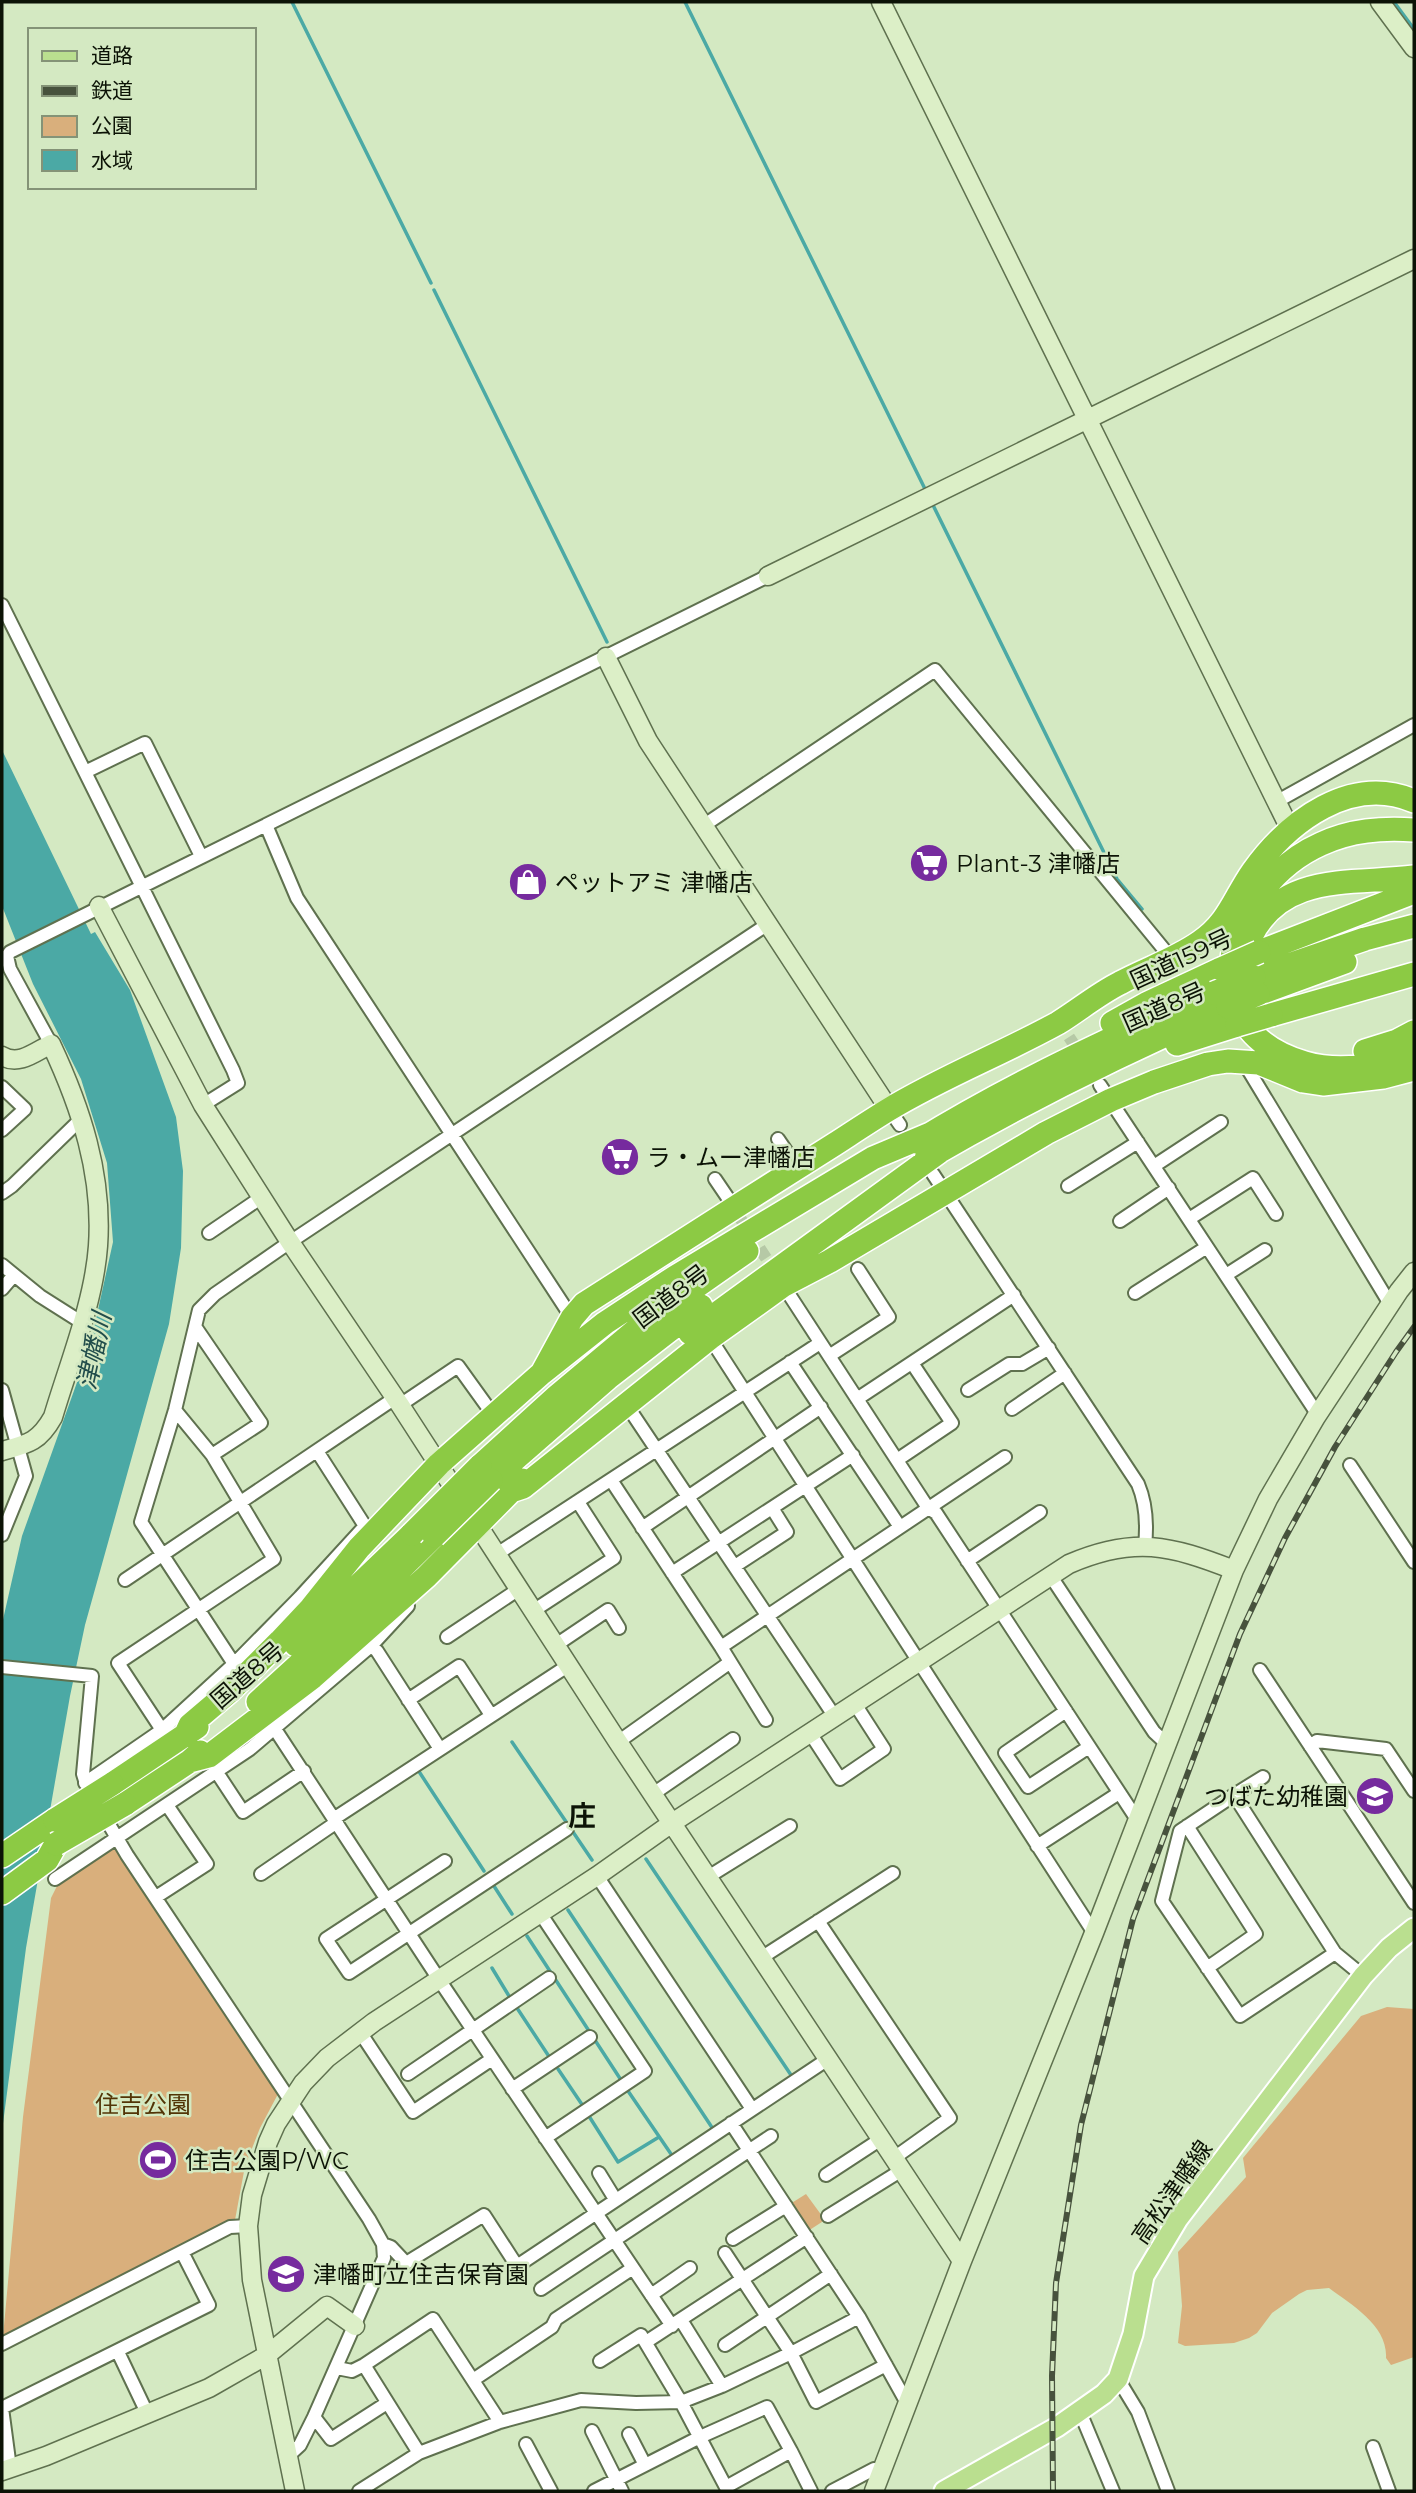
<svg xmlns="http://www.w3.org/2000/svg" width="1416" height="2493" font-family="Montserrat,'Noto Sans JP',sans-serif">
	<style>
		.green { fill: #d9af7c }
		.water { fill: #4ba9a5 }
		.lines { fill: none; stroke-linecap: round; stroke-linejoin: round }
		.stream { stroke: #4ba9a5; stroke-width: 3.5 }
		.street-tunnel { stroke: #b6c9a6; stroke-width: 12; stroke-dasharray: 12 6; stroke-linecap: butt }
		.street-casing { stroke: #5f714f; stroke-width: 16 }
		.secondary-casing { stroke: #5f714f; stroke-width: 21 }
		.primary-casing { stroke: #fff; stroke-width: 23 }
		.highway-casing { stroke: #fff; stroke-width: 26 }
		.street { stroke: #fff; stroke-width: 12 }
		.secondary { stroke: #dcefc7; stroke-width: 18 }
		.primary { stroke: #badf8f; stroke-width: 19 }
		.highway { stroke: #8cca44; stroke-width: 23 }
		.rail-casing { stroke: #47523d; stroke-width: 6 }
		.rail { stroke: #d4e9c2; stroke-width: 3.5; stroke-dasharray: 10; stroke-linecap: butt }
		.highway-bridge-casing { stroke: #fff; stroke-width: 26; stroke-linecap: butt }
		.highway-bridge { stroke: #8cca44; stroke-width: 23 }
		.labels { text-anchor: middle; dominant-baseline: central; stroke-width: 5; stroke-linejoin: round; paint-order: stroke }
		.poi-label { font-size: 24px; fill: #0c1306; stroke: #d4e9c2; text-anchor: start }
		.street-label { font-size: 24px; fill: #0c1306; stroke: #d4e9c2 }
		.park-label { font-size: 24px; fill: #523406; stroke: #d4e9c2 }
		.water-label { font-size: 26px; font-style: italic; fill: #224d4b; stroke: #d4e9c2 }
		.quarter-label { font-size: 28px; font-weight: bold; fill: #0c1306; stroke: #d4e9c2 }
	</style>
	<rect width="100%" height="100%" fill="#d4e9c2"/>
	<!-- green -->
	<path class="green" d="M117,1845L278,2094L260,2128L245,2166L235,2220L3,2337L23,2117L51,1898L59,1882Z
		M1387,2007L1414,2009V2357L1391,2365L1386,2358C1388,2326 1352,2305 1329,2288L1307,2290L1299,2294L1272,2313L1257,2333L1249,2338L1234,2343L1185,2346L1178,2343L1182,2306L1178,2252L1246,2177L1243,2158L1361,2016Z
		M806,2194L825,2220L808,2231L790,2204Z"/>
	<!-- water -->
	<path class="water" d="M2,750L91,934L95,932L130,990L176,1117L183,1171L181,1248L169,1324L85,1625L70,1696L26,1948L2,2131V1624L22,1536L90,1346L113,1242L107,1163L81,1079L33,984L2,906Z"/>
	<g class="lines">
		<!-- stream -->
		<path class="stream" d="M292,2L431,283
			M685,2L926,491
			M1394,2L1414,29
			M434,290L607,642
			M931,501L1117,879L1142,909
			M512,1742L592,1860
			M418,1770L484,1871
			M646,1859L791,2075
			M492,1883L512,1914
			M568,1910L713,2129
			M527,1936L621,2080
			M492,1968L509,1996
			M517,2008L550,2058
			M558,2069L583,2106
			M626,2088L671,2154
			M587,2113L618,2162L659,2137"/>
		<!-- street-tunnel -->
		<path class="street-tunnel" d="M1069,1037L1083,1058
			M740,1218L777,1275"/>
		<!-- street casing -->
		<g class="street-casing">
			<path id="street" d="M2,605L233,1070L238,1083L203,1105
				M85,772L145,743L201,856
				M1276,802L1414,725
				M266,825L768,576
				M703,826L935,670L1171,958
				M51,1044L10,969L7,956L10,952L266,825L297,898L572,1318
				M1251,1061L1249,1071L1390,1304
				M1100,1085L1318,1415
				M2,1087L25,1109L2,1130
				M889,1109L900,1125
				M778,1139L797,1167
				M1154,1166L1221,1122
				M933,1174L1138,1484C1146,1503 1147,1527 1145,1546
				M715,1179L734,1207
				M1068,1186L1138,1142
				M2,1193L12,1186L81,1119
				M1189,1219L1253,1178L1276,1214
				M1120,1221L1169,1188
				M209,1233L262,1197
				M2,1265L40,1296L81,1322
				M1226,1275L1265,1250
				M781,1282L928,1508L936,1513L1138,1821
				M2,1289L14,1275
				M1135,1293L1207,1247
				M196,1328L261,1423L212,1455
				M710,1338L1094,1933
				M829,1356L889,1317L858,1269
				M790,1362L900,1527
				M2,1390L26,1476L2,1535
				M968,1390L1009,1364H1022L1049,1348
				M857,1399L1014,1295
				M626,1404L835,1717
				M400,1405L458,1366L494,1416
				M1012,1409L1065,1373
				M317,1451L365,1526
				M897,1460L952,1423L912,1363
				M1350,1465L1414,1562
				M611,1480L721,1647L766,1720
				M642,1528L821,1407
				M497,1554L820,1343
				M967,1561L1040,1512
				M735,1566L787,1532L772,1508
				M672,1573L853,1455
				M1050,1575L1154,1732L1167,1744
				M125,1580L395,1398
				M533,1611L614,1558L578,1502
				M447,1637L519,1589
				M556,1645L608,1610L619,1628
				M371,1646L377,1651L440,1749
				M721,1647L1005,1457
				M2,1667L92,1676L83,1774L87,1787L127,1855L369,2219L383,2244L384,2258L314,2417L300,2445L288,2456
				M238,1670L141,1522L175,1410L199,1310L215,1294L290,1242L768,924
				M1260,1670L1414,1903
				M408,1700L459,1666L491,1715
				M1066,1711L1005,1753L1028,1787L1089,1747
				M269,1720L444,1987L672,2326
				M162,1730L118,1663L274,1559L212,1455L175,1410
				M810,1733L840,1779L884,1749L855,1704
				M618,1742L729,1663
				M1310,1746L1317,1741L1386,1749L1414,1791
				M216,1771L243,1812L304,1771
				M85,1783L162,1730L234,1664L300,1597L365,1526
				M653,1794L733,1739
				M1234,1795L1263,1777
				M335,1818L569,1665
				M1187,1826L1256,1934L1207,1968
				M1037,1846L1119,1793
				M445,1861L326,1939L349,1973L567,1829
				M261,1874L337,1822
				M597,1876L752,2109
				M708,1877L790,1826
				M55,1879L250,1749L371,1646L408,1606
				M156,1897L207,1864L167,1805
				M540,1913L645,2071L545,2138
				M818,1921L950,2118L894,2158
				M1335,1953L1240,2016L1162,1901L1180,1831L1234,1795L1335,1953L1363,1976
				M761,1958L893,1873
				M360,2032L413,2112L492,2059
				M408,2074L549,1978
				M512,2089L590,2037
				M731,2123L859,2317L907,2403
				M599,2173L615,2199
				M826,2175L881,2139
				M828,2216L902,2170
				M733,2239L786,2206
				M383,2244L391,2247L406,2263L484,2215L517,2266L828,2059
				M725,2253L791,2353L816,2402L886,2365
				M541,2289L771,2136
				M651,2295L690,2268
				M681,2320L722,2386
				M646,2342L807,2237
				M2,2344L230,2227L248,2226
				M725,2345L831,2274
				M118,2352L148,2415
				M600,2361L641,2335L681,2402L728,2491
				M364,2365L419,2453
				M337,2368L352,2371L364,2365L433,2319L500,2422
				M1118,2379L1138,2412L1168,2491
				M473,2380L552,2327L556,2319L633,2268
				M2,2408L209,2305L182,2252
				M2,2408L10,2468
				M1080,2412L1113,2491
				M314,2417L331,2439L387,2403
				M592,2431L622,2491
				M629,2434L645,2465
				M526,2444L551,2491
				M1373,2447L1389,2491
				M791,2451L811,2491
				M359,2491L419,2453L500,2422L581,2400L636,2403L681,2402L722,2386L791,2353L859,2317
				M594,2491L700,2437L767,2407L791,2451L726,2487
				M832,2491L874,2469L881,2473"/>
		</g>
		<!-- secondary casing -->
		<g class="secondary-casing">
			<path id="secondary" d="M881,2L1291,831
				M1380,2L1414,48
				M768,576L1414,259
				M606,657L648,741L889,1109
				M99,906L203,1105L290,1242L400,1405L618,1742L962,2261
				M2,1056C19,1066 35,1052 51,1044C81,1108 103,1174 98,1246C94,1302 69,1363 53,1417C39,1442 28,1444 2,1451
				M2,2471L46,2456L209,2388L267,2355L327,2306L355,2326
				M295,2491L252,2280L248,2226L252,2195L268,2142L276,2124L303,2083L327,2058L374,2022L597,1876L672,1823L1069,1564C1134,1536 1170,1545 1234,1570
				M874,2491L962,2261L1094,1933L1234,1570L1268,1499L1316,1417L1399,1291L1414,1272"/>
		</g>
		<!-- primary casing -->
		<g class="primary-casing">
			<path id="primary" d="M944,2491L1057,2427L1104,2394L1118,2379L1133,2334L1144,2276L1178,2219L1363,1976L1389,1948L1414,1928"/>
		</g>
		<!-- highway casing -->
		<g class="highway-casing">
			<path id="highway" d="M1414,830C1381,828 1351,830 1321,844C1229,885 1182,1028 1305,1063C1340,1073 1380,1066 1414,1053
				M1250,938C1282,871 1353,885 1414,877
				M1259,952L1414,892
				M1254,977L1365,939L1414,926
				M1258,994L1345,962
				M1271,1015L1414,974
				M1112,1023L1146,1004L1221,969
				M1177,1044L1237,1025
				M1365,1051L1397,1041L1414,1032
				M917,1142C1011,1084 1113,1036 1214,993
				M926,1159C1024,1102 1125,1052 1228,1007
				M690,1333L939,1152
				M542,1373L572,1318L584,1304C668,1250 751,1197 835,1144C852,1133 870,1121 888,1110C942,1077 1002,1054 1058,1023C1079,1010 1098,994 1120,983C1146,969 1176,959 1200,942C1229,922 1234,898 1253,871C1289,821 1351,774 1414,801
				M480,1466L557,1396L643,1324L747,1251
				M491,1480L608,1378L701,1306
				M511,1491L523,1487L710,1338L784,1285L830,1261L1046,1133L1111,1100L1154,1082L1208,1064L1228,1061L1259,1063L1303,1081L1323,1084L1383,1077L1414,1069
				M296,1645L412,1534
				M258,1702L363,1606L434,1536
				M185,1736L190,1725L230,1691L280,1641L311,1608L359,1548L439,1464L542,1373L605,1323L675,1277L873,1158L930,1134
				M190,1761L209,1756L313,1677L426,1577L522,1480
				M112,1784L197,1727
				M125,1804L190,1761L200,1752
				M2,1856L55,1820
				M2,1893L47,1860L56,1844"/>
		</g>
		<!-- street -->
		<use href="#street" class="street"/>
		<!-- secondary -->
		<use href="#secondary" class="secondary"/>
		<!-- primary -->
		<use href="#primary" class="primary"/>
		<!-- highway -->
		<use href="#highway" class="highway"/>
		<!-- rail casing -->
		<g class="rail-casing">
			<path id="rail" d="M1053,2491L1052,2376L1056,2283L1081,2125L1133,1919L1240,1634L1285,1538L1335,1447L1396,1352L1414,1327"/>
		</g>
		<!-- rail -->
		<use href="#rail" class="rail"/>
		<!-- highway-bridge casing -->
		<g class="highway-bridge-casing">
			<path id="highway-bridge" d="M1221,969L1259,952
				M1214,993L1254,977
				M1228,1007L1258,994
				M1237,1025L1271,1015
				M412,1534L480,1466
				M434,1536L491,1480
				M55,1820L112,1784
				M56,1844L125,1804"/>
		</g>
		<!-- highway-bridge -->
		<use href="#highway-bridge" class="highway-bridge"/>
	</g>
	<!-- icons -->
	<defs>
		<g id="supermarket-disc" transform="scale(2.0125)"><circle r="9.5" fill="#762b9e" stroke="#d4e9c2"/><path d="M-6-5.5h2.5l.6 2H6L4.5 2H-2.5L-4.4-4H-6ZM-1.5 3.2a1.3 1.3 0 1 0 .1 0ZM3 3.2a1.3 1.3 0 1 0 .1 0Z" fill="#fff"/></g>
		<g id="shop-disc" transform="scale(2.0125)"><circle r="9.5" fill="#762b9e" stroke="#d4e9c2"/><path d="M-5-2.5h2.3a2.7 3.5 0 0 1 5.4 0H5L5.5 6h-11ZM-1.5-2.5h3a1.5 2.3 0 0 0-3 0Z" fill="#fff"/></g>
		<g id="school-disc" transform="scale(2.0125)"><circle r="9.5" fill="#762b9e" stroke="#d4e9c2"/><path d="M0-5L7-2L0 1L-7-2ZM-4 1L0 2.5L4 1V4Q0 6-4 4Z" fill="#fff"/></g>
		<g id="stadium-disc" transform="scale(2.0125)"><circle r="9.5" fill="#762b9e" stroke="#d4e9c2"/><path d="M0-5a6.5 5 0 1 0 0 10a6.5 5 0 1 0 0-10ZM-3.5-1.8h7v3.6h-7Z" fill="#fff"/></g>
	</defs>
	<g fill-rule="evenodd">
		<use href="#supermarket-disc" x="929" y="863"/>
		<use href="#shop-disc" x="528" y="882"/>
		<use href="#supermarket-disc" x="620" y="1157"/>
		<use href="#school-disc" x="1375" y="1796"/>
		<use href="#stadium-disc" x="158" y="2160"/>
		<use href="#school-disc" x="286" y="2274"/>
	</g>
	<g class="labels">
		<!-- poi labels -->
		<g class="poi-label">
			<text x="956" y="863">Plant-3 津幡店</text>
			<text x="555" y="882">ペットアミ 津幡店</text>
			<text x="647" y="1157">ラ・ムー津幡店</text>
			<text x="1348" y="1796" text-anchor="end">つばた幼稚園</text>
			<text x="185" y="2160">住吉公園P/WC</text>
			<text x="313" y="2274">津幡町立住吉保育園</text>
		</g>
		<!-- street labels -->
		<g class="street-label">
			<text transform="translate(1181 959) rotate(-25)">国道159号</text>
			<text transform="translate(1164 1007) rotate(-24)">国道8号</text>
			<text transform="translate(671 1296) rotate(-37)">国道8号</text>
			<text transform="translate(247 1675) rotate(-41)">国道8号</text>
			<text transform="translate(1172 2192) rotate(-55)">高松津幡線</text>
		</g>
		<!-- park labels -->
		<g class="park-label">
			<text x="143" y="2104">住吉公園</text>
		</g>
		<!-- water labels -->
		<g class="water-label">
			<text transform="translate(94 1351) rotate(-78)">津幡川</text>
		</g>
		<!-- quarter labels -->
		<g class="quarter-label">
			<text x="582" y="1816">庄</text>
		</g>
	</g>
	<!-- border -->
	<rect width="1416" height="2493" fill="none" stroke="#0c1306" stroke-width="7"/>
	<!-- legend -->
	<rect x="28" y="28" width="228" height="161" fill="#d4e9c2" stroke="#849377" stroke-width="2"/>
	<rect x="42" y="51" width="35" height="10" fill="#badf8f" stroke="#849377" stroke-width="2"/>
	<text x="91" y="63" font-size="21" fill="#0c1306">道路</text>
	<rect x="42" y="86" width="35" height="10" fill="#47523d" stroke="#849377" stroke-width="2"/>
	<text x="91" y="98" font-size="21" fill="#0c1306">鉄道</text>
	<rect x="42" y="116" width="35" height="21" fill="#d9af7c" stroke="#849377" stroke-width="2"/>
	<text x="91" y="133" font-size="21" fill="#0c1306">公園</text>
	<rect x="42" y="150" width="35" height="21" fill="#4ba9a5" stroke="#849377" stroke-width="2"/>
	<text x="91" y="168" font-size="21" fill="#0c1306">水域</text>
</svg>
